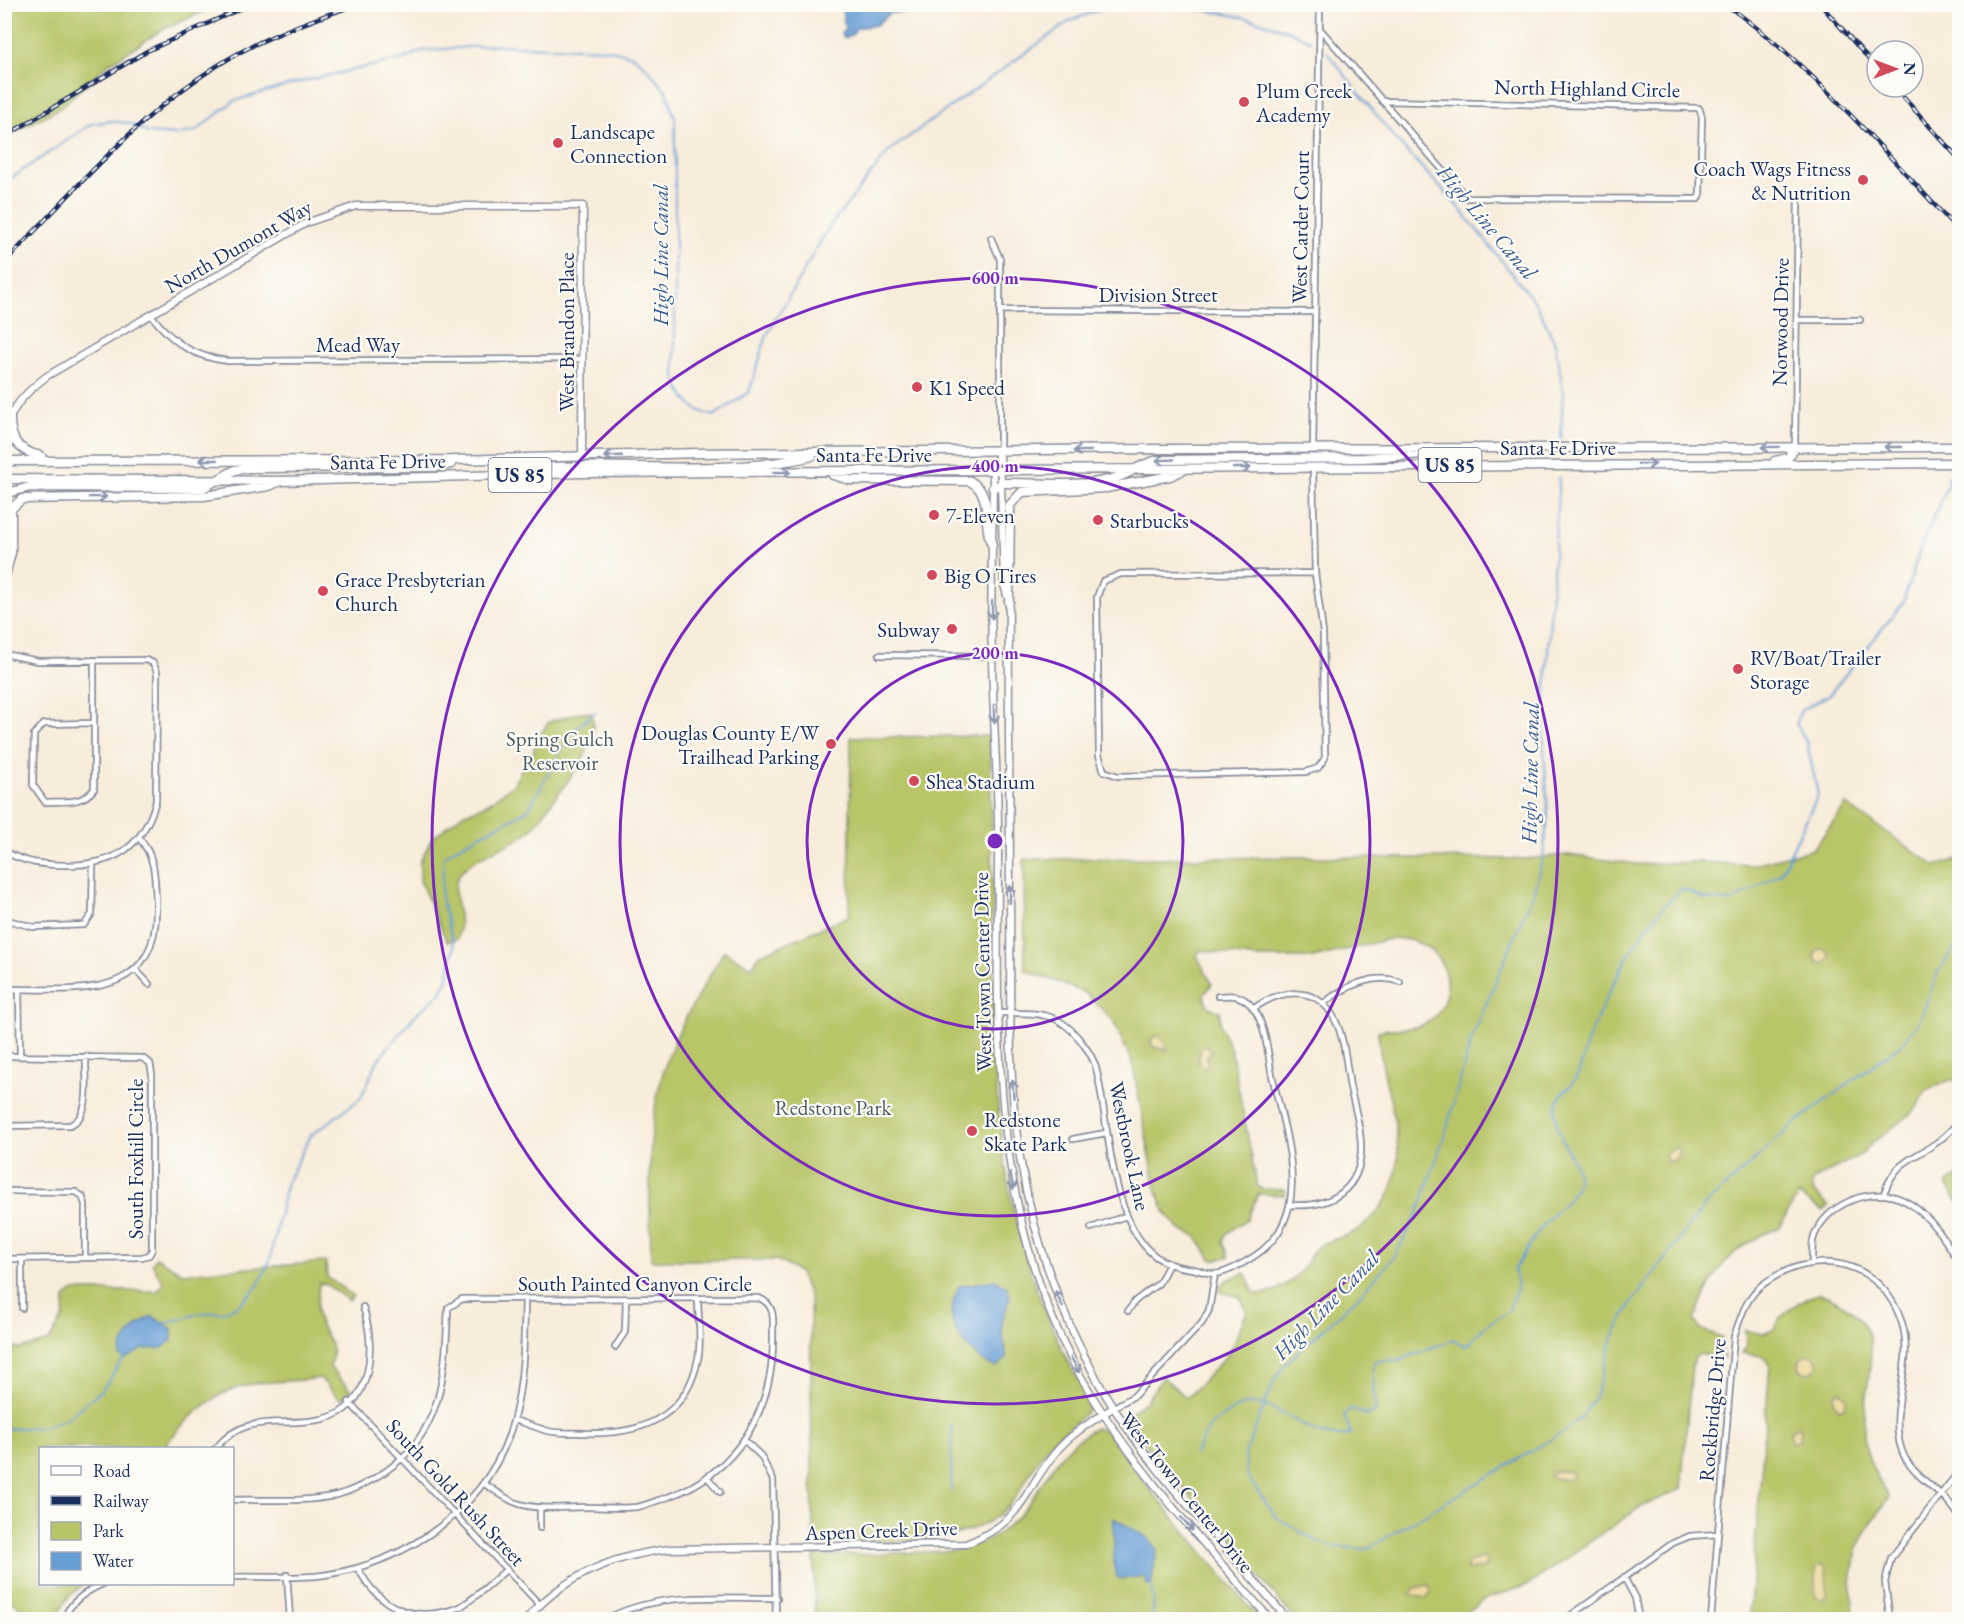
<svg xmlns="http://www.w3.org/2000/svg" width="1964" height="1624" font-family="'EB Garamond',serif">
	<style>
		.green { fill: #b8c567; stroke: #6a7a62; stroke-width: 1.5 }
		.sand { fill: #eeda9e; stroke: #84847e; stroke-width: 1.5 }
		.water { fill: #659dd4; stroke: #406699; stroke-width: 1.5 }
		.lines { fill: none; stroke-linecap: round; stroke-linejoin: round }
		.stream { stroke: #659dd4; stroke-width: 2 }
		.minor-casing { stroke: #8a8e9c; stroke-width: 8 }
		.tertiary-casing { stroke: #8a8e9c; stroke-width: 9 }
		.trunk-casing { stroke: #8a8e9c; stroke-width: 11 }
		.minor { stroke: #fff; stroke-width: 4.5 }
		.tertiary { stroke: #fff; stroke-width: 6 }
		.trunk { stroke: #fff; stroke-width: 8 }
		.rail-casing { stroke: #1b2f5e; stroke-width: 4.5 }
		.rail { stroke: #fdfcf7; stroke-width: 2; stroke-dasharray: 7; stroke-linecap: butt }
		.oneway { stroke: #8d97ae }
		.ring { fill: none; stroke: #7b2cbf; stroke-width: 3 }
		.poi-dot { fill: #d1495b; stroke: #fdfcf7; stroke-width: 2 }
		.labels { text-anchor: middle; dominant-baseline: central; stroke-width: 4.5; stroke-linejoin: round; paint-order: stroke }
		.shield { fill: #fdfcf7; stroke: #5f6c8c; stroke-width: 1.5 }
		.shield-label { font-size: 20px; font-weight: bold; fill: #1b2f5e }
		.street-label { font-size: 21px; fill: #1b2f5e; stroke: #fdfcf7 }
		.poi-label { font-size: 21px; fill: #1b2f5e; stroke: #fdfcf7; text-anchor: start }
		.park-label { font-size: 21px; fill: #4a5c61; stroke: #fdfcf7 }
		.water-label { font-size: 22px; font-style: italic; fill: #395b8d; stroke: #fdfcf7 }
		.centre { fill: #7b2cbf; stroke: #fdfcf7; stroke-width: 3 }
		.ring-label { font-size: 18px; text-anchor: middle; font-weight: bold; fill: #7b2cbf; stroke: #fdfcf7; stroke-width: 4.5; stroke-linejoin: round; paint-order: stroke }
	</style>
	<rect width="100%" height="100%" fill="#fdfcf7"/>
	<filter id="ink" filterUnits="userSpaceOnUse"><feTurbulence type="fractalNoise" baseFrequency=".0167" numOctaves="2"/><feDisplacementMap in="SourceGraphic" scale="12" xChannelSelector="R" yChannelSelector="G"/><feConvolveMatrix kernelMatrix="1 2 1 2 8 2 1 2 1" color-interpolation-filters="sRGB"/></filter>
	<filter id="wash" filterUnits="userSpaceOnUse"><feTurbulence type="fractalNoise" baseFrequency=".008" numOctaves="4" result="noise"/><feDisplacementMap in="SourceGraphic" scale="24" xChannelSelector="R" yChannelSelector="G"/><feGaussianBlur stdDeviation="1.35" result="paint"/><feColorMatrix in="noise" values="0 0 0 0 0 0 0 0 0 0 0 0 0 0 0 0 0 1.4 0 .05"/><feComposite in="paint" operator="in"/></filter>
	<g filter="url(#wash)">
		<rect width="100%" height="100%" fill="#f8ecda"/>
		<!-- green -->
		<path class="green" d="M5,4H218V5L162,30L107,65L60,108L5,137Z
			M582,712L591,713C604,742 564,785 549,806C542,816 537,826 526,834C507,848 480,853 463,870C444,889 467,915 457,939L447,942L420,881V862L432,838L463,814L487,804L513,785L526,761L533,753L538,737L549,722Z
			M990,736L993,905L990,938L993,954C994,1067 995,1164 1031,1273C1041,1303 1054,1333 1068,1362C1075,1375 1089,1391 1090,1406C1082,1422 1058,1433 1045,1450C1032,1467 1024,1488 1010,1504C968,1553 873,1539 813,1540L810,1299L800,1273L777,1260H651C650,1197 645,1131 664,1069C677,1027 703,988 724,951L752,967L759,955L849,916L851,737Z
			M1846,805L1936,866L1959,859V1079L1939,1084L1925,1092L1914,1112L1872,1143L1862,1154L1812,1180V1190L1828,1206L1823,1211L1798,1195L1779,1228C1727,1247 1714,1272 1694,1320L1700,1329L1722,1337L1721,1349L1724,1358L1703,1354L1696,1356L1692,1366L1681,1489L1639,1508L1528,1585L1486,1599L1457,1619H1295L1140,1437L1128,1414L1146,1401L1163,1377L1187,1398L1230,1352L1247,1311L1240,1297L1220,1292V1287L1227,1280L1245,1273L1254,1293C1272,1298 1293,1281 1304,1267C1308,1262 1311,1253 1316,1248C1323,1241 1340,1239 1350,1234C1357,1231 1366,1224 1372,1218C1425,1165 1380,1093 1378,1031C1393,1027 1411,1031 1425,1024C1454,1009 1453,962 1425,946C1415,940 1404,939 1393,938L1313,958H1257L1200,950L1197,956L1212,984L1204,995C1206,1005 1209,1009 1220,1011V1025L1231,1050L1257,1185L1262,1189L1286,1190L1285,1195L1258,1194L1247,1219L1226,1234L1223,1241L1229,1257L1212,1260L1196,1236L1180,1230L1165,1212L1156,1188L1132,1062L1112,1019L1084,992L1025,970L1024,859L1314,857L1524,859L1568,855L1637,864L1702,862L1751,865L1813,849Z
			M1959,1175V1204L1946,1184Z
			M156,1257L182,1273L326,1262L327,1277L353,1296L349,1301L326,1284L319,1283C319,1292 316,1303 317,1313C320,1336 339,1340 330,1367L351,1391L341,1400L320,1378C299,1381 280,1381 259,1383C218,1387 187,1417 163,1448H40V1584H84L68,1597L55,1619H39L9,1600L4,1566V1346L20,1349L49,1341L64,1316L65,1298L74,1291H158L163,1283L152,1263Z
			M1819,1293C1900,1323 1861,1369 1864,1433C1865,1457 1877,1478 1889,1497C1856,1545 1846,1560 1855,1619H1749L1770,1364L1762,1356L1742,1353L1747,1346L1745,1330L1763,1334L1773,1330C1784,1309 1798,1302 1819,1293Z
			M1095,1428L1106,1431L1153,1493L1256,1615V1619H815L814,1556L954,1551C970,1547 987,1542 1000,1532C1043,1502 1044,1456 1095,1428Z"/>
		<!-- sand -->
		<path class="sand" d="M1815 956a7 7 0 1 1 14 0a7 7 0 1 1-14 0Z
			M1154,1036L1161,1037L1167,1050L1153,1047L1151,1041Z
			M1205,1045L1212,1051L1206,1058L1208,1065L1204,1068L1198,1062L1201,1048Z
			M1675,1147L1679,1151L1676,1159L1667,1162L1665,1154Z
			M1799 1364a9 9 0 1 1 18 0a9 9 0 1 1-18 0Z
			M1841,1391L1846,1398L1844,1407L1839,1409L1834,1402L1835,1393Z
			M1798,1426L1801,1429L1799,1441L1792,1443L1790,1431Z
			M1557,1471L1571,1472L1572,1477L1567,1480L1550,1477L1551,1473Z
			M1483,1558L1486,1561L1485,1568L1467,1570L1468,1562Z
			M1821,1565L1826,1567L1827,1595L1821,1600L1816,1597C1813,1588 1818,1578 1816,1568Z
			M1429,1585L1431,1592L1426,1598L1410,1594L1415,1588Z"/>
		<!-- water -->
		<path class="water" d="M841,4H926V5L920,12L890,13L876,25L856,28L853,34L845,38L841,34L845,28Z
			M995,1280L1007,1287L1010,1296L1002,1321V1332L1007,1358L997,1367C984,1364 979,1358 970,1349C950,1329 947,1312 959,1286Z
			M152,1316L172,1329V1340L162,1348L143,1349L125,1359L120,1356C122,1338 137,1324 152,1316Z
			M1113,1518L1147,1537L1157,1549L1151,1586L1146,1584L1144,1576L1122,1579L1116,1576C1110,1556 1117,1538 1113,1518Z"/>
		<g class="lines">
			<!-- stream -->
			<path class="stream" d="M1171,4C1219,13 1267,18 1311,41
				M1327,52L1396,140L1457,205L1537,305L1555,343L1563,391L1561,439
				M4,183L91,124L109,121L129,123L148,133L175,135L196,131L234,101L299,82L403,59L421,51L493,45L608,49L634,56L647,68L667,92L675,119V376C683,399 690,410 714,416L749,392L767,335L827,230L889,151L1070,21L1114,4
				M1559,477L1543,731L1548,816L1543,857L1534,891L1471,1040L1447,1128L1417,1215L1394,1257L1356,1299L1285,1364L1273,1384L1245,1454L1247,1476L1276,1517L1314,1540L1333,1547L1367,1549L1560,1434L1581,1418L1596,1395L1613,1337L1630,1305L1705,1205L1795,1123L1902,1044L1920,1020L1938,972L1960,940
				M164,1324L201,1313L223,1312L239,1305L258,1286L270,1260L286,1184L311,1135L360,1099L378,1060L416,1014L439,995L447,981L454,947L441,897L444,857L459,846L528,810L571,733L595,712
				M4,1429L43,1427L67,1418L103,1389L125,1356
				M1194,1455C1200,1446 1204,1435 1210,1427C1214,1421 1223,1417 1228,1413C1276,1380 1302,1449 1351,1434L1344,1415L1351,1409L1367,1415L1376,1411C1375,1393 1369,1378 1376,1361L1399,1360L1452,1340L1466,1346L1484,1327L1509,1310L1518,1285L1514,1269C1525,1255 1533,1237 1544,1224C1555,1210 1574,1199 1577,1181C1580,1159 1552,1138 1556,1107C1558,1093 1569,1090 1576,1078C1583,1066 1584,1048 1590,1035C1612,984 1639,925 1682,889L1706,899L1731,902L1781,873L1818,795L1807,743L1796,723L1801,710L1829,695L1903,603L1921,546L1948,485V476
				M951,1490L952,1425
				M1151,1586L1154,1605L1151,1620"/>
		</g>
	</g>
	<g filter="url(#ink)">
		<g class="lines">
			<!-- minor casing -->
			<g class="minor-casing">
				<path id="minor" d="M1320,29L1467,198L1698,199L1700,194L1702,117L1699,108L1382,101
					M991,238L1000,259V452
					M1001,310L1315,312
					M151,315C173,343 193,357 228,361L582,359
					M1797,320H1860
					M1795,447L1798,197
					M1313,450L1320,4
					M1313,468L1315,573L1323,633L1325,758L1318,768L1306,772L1118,776L1104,771L1099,755L1097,597L1103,581L1121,574L1315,573
					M4,654L38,661L146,660L153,663L157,672L156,801C143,848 114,865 67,865C43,865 25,863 4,851
					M879,655L992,656
					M94,660V723
					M94,723V789C82,805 63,801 45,802L33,785L34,734L44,724Z
					M4,919L33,927L84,925L92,914L93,865
					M136,970L149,984
					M4,989C76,989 160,1003 156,903C155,879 156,857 139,838
					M19,989L20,1056
					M1323,1004C1343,987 1374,972 1400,982
					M1253,1009C1279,990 1314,984 1333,1016C1345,1036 1346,1065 1350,1087C1354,1106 1361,1127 1361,1146C1362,1189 1331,1208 1292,1205
					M999,1013C1018,1013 1043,1011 1061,1022C1075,1031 1092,1053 1096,1068C1110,1121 1109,1243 1170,1264C1177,1267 1185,1268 1193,1269C1199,1270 1208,1274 1215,1274C1227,1273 1246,1262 1256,1255C1318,1213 1283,1130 1271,1070C1267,1048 1264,1003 1236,996C1231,995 1223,996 1218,996
					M4,1056L142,1058L150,1063L152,1074V1250L149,1255L142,1257L4,1259
					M4,1126L70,1125C93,1115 85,1078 86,1056
					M1073,1139L1106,1133
					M4,1191L76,1192L82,1196L85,1204V1258
					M1884,1193C1896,1162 1907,1162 1933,1145C1942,1140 1950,1131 1958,1123
					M1091,1228L1126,1216
					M22,1259V1308
					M1812,1263C1812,1256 1812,1247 1813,1240C1823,1204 1873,1184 1905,1201C1927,1212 1948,1243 1960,1264
					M1128,1311L1135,1301L1159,1283L1169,1264
					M615,1347L625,1332L626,1299
					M349,1402L539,1604
					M1114,1407L1134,1396L1202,1323L1209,1310L1215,1274
					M514,1420C525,1423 537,1428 548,1431C560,1434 573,1432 585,1433C640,1435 686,1419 698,1359C702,1341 698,1318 698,1299
					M745,1441L761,1456L773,1480L776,1620
					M216,1448C245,1411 283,1428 323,1419C374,1407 376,1346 363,1307
					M707,1477L720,1492
					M232,1500C266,1499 305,1503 337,1495C355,1490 371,1481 386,1471C444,1431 445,1372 448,1308L462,1299L759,1298C776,1305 773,1320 773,1336C774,1409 738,1472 668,1497C658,1500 647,1505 637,1507C621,1509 603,1507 587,1507C565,1507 535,1511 514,1502C503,1497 493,1489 483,1483
					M540,1528V1507
					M358,1568C379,1609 415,1624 460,1607C477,1597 492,1582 507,1569
					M287,1575L290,1619
					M232,1577C262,1576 295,1579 324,1575C409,1563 493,1504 514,1418C524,1378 524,1340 525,1300
					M1624,1577L1635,1598L1639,1620
					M63,1620C70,1602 86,1591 103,1584
					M604,1620C658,1591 718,1598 777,1598
					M1564,1620L1673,1543L1690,1536L1718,1534
					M1711,1620L1734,1337C1740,1319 1746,1297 1762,1285C1814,1246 1881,1258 1902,1323C1915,1365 1887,1410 1902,1451C1913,1481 1947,1490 1960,1519
					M1890,1620L1885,1582L1891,1558L1960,1470"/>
			</g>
			<!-- tertiary casing -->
			<g class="tertiary-casing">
				<path id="tertiary" d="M4,444C7,411 22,395 47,376L306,223L356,206H583L582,457
					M1000,452L1004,585L1009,602C1008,701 1010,801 1010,900C1011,973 1008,1048 1015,1121C1025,1214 1055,1306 1101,1387C1151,1474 1224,1543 1288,1620
					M999,453L993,471C993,533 990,595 992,657C993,712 997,768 998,823C999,1011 984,1195 1075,1366C1126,1461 1200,1539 1271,1620
					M526,1620C563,1576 612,1556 669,1549L966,1544C1025,1520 1020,1496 1055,1453C1071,1433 1093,1421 1114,1407"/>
			</g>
			<!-- trunk casing -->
			<g class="trunk-casing">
				<path id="trunk" d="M10,414C9,439 17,451 41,456
					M4,461L453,460L698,453L1162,449L1960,447
					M1775,461L1788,458L1795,447
					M544,474L549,468L554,467C634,464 736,475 812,456
					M833,475L850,480L970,481C995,496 981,522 992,545
					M4,479L281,481L582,473L1960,463
					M993,488L1003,483C1038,482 1078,488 1112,479C1129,475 1141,463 1159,460L1364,458L1424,454
					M4,494L30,487L203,488L235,470L247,468L436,467L451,464
					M4,579L11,553V509L22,499L204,496L269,486L278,482
					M1009,602L1010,505L1022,492L1106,488L1170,476L1181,471"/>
			</g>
			<!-- minor -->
			<use href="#minor" class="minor"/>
			<!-- tertiary -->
			<use href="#tertiary" class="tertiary"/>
			<!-- trunk -->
			<use href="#trunk" class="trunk"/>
			<!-- rail casing -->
			<g class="rail-casing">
				<path id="rail" d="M1725,4C1814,67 1885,153 1960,232
					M1820,4L1877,68
					M1894,87L1960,160
					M4,137L147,51L251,4
					M4,263C81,184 154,94 256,44C289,28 323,16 358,4"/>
			</g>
			<!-- rail -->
			<use href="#rail" class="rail"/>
		</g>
		<!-- one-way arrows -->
		<defs><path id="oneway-shaft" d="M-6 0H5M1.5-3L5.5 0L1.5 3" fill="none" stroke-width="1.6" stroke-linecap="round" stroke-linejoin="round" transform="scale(1.5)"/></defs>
		<g class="oneway">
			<use href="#oneway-shaft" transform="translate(1770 447) rotate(179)"/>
			<use href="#oneway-shaft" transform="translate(1893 447) rotate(180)"/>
			<use href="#oneway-shaft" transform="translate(1082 451) rotate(179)"/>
			<use href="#oneway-shaft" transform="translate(613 456) rotate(178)"/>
			<use href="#oneway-shaft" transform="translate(208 460) rotate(-180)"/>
			<use href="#oneway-shaft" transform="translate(1165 460) rotate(177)"/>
			<use href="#oneway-shaft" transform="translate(1647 464)"/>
			<use href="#oneway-shaft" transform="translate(1242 468)"/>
			<use href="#oneway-shaft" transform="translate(782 472)"/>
			<use href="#oneway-shaft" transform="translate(98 497) rotate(-1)"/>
			<use href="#oneway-shaft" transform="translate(992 610) rotate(90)"/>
			<use href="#oneway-shaft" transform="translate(994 714) rotate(88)"/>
			<use href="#oneway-shaft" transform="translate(1010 894) rotate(-90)"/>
			<use href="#oneway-shaft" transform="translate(1013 1089) rotate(-94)"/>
			<use href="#oneway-shaft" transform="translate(1012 1181) rotate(79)"/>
			<use href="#oneway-shaft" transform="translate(1059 1299) rotate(-114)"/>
			<use href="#oneway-shaft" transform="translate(1075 1365) rotate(62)"/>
			<use href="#oneway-shaft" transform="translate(1187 1524) rotate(49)"/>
		</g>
	</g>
	<!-- distance rings -->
	<g class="ring">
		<circle cx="995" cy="841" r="188"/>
		<circle cx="995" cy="841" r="375"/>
		<circle cx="995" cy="841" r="563"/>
	</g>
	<!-- markers -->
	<g class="poi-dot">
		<circle cx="1244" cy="102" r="6"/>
		<circle cx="558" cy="143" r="6"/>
		<circle cx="1863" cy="180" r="6"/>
		<circle cx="917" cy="387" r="6"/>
		<circle cx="934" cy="515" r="6"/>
		<circle cx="1098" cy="520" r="6"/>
		<circle cx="932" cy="575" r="6"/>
		<circle cx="323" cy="591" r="6"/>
		<circle cx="952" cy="629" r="6"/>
		<circle cx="1738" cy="669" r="6"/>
		<circle cx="831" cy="744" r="6"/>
		<circle cx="914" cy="781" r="6"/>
		<circle cx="972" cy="1131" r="6"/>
	</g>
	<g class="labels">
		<!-- shield labels -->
		<g class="shield">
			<rect x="1418.5" y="448" width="63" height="34" rx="4.5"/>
			<rect x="488.5" y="458" width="63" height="34" rx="4.5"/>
		</g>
		<g class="shield-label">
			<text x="1450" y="465">US 85</text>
			<text x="520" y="475">US 85</text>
		</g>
		<!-- street labels -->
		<g class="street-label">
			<text transform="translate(1587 88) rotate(1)">North Highland Circle</text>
			<text transform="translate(1300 227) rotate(-89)">West Carder Court</text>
			<text transform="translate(238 246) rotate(-30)">North Dumont Way</text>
			<text x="1158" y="294">Division Street</text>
			<text transform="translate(1780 322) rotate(-89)">Norwood Drive</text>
			<text transform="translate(566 332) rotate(-90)">West Brandon Place</text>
			<text x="358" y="344">Mead Way</text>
			<text x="1558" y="447">Santa Fe Drive</text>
			<text x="874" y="454">Santa Fe Drive</text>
			<text transform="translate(388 461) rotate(-1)">Santa Fe Drive</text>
			<text transform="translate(982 972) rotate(-91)">West Town Center Drive</text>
			<text transform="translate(1130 1146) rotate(78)">Westbrook Lane</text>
			<text transform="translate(135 1159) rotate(-90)">South Foxhill Circle</text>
			<text x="635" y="1283">South Painted Canyon Circle</text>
			<text transform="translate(1712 1410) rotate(-85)">Rockbridge Drive</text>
			<text transform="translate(456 1492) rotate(47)">South Gold Rush Street</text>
			<text transform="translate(1187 1492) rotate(51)">West Town Center Drive</text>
			<text transform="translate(881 1530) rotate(-2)">Aspen Creek Drive</text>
		</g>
		<!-- poi labels -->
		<g class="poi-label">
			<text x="1256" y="90">Plum Creek<tspan x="1256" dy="24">Academy</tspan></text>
			<text x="570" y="131">Landscape<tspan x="570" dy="24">Connection</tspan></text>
			<text x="1851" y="168" text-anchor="end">Coach Wags Fitness<tspan x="1851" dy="24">&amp; Nutrition</tspan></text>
			<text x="929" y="387">K1 Speed</text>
			<text x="946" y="515">7-Eleven</text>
			<text x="1110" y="520">Starbucks</text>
			<text x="944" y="575">Big O Tires</text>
			<text x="335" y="579">Grace Presbyterian<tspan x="335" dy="24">Church</tspan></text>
			<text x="940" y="629" text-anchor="end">Subway</text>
			<text x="1750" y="657">RV/Boat/Trailer<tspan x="1750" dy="24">Storage</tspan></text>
			<text x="819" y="732" text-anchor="end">Douglas County E/W<tspan x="819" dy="24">Trailhead Parking</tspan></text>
			<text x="926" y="781">Shea Stadium</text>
			<text x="984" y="1119">Redstone<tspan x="984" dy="24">Skate Park</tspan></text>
		</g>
		<!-- park labels -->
		<g class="park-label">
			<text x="560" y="738">Spring Gulch<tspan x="560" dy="24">Reservoir</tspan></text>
			<text x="833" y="1107">Redstone Park</text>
		</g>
		<!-- water labels -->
		<g class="water-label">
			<text transform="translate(1487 222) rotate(50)">High Line Canal</text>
			<text transform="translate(660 255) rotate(-90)">High Line Canal</text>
			<text transform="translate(1530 773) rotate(-89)">High Line Canal</text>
			<text transform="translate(1326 1305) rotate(-46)">High Line Canal</text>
		</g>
	</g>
	<circle cx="995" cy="841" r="9" class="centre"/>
	<g class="ring-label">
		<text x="995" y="284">600 m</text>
		<text x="995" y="472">400 m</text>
		<text x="995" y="659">200 m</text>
	</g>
	<!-- margin -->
	<rect width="1964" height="1624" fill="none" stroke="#fdfcf7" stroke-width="24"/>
	<!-- legend -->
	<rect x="39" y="1447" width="195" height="138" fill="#fdfcf7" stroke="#a3aaba" stroke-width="1.5"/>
	<rect x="51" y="1466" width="30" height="9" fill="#ffffff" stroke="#a3aaba" stroke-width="1.5"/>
	<text x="93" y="1477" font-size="18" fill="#1b2f5e">Road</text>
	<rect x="51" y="1496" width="30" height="9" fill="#1b2f5e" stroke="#a3aaba" stroke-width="1.5"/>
	<text x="93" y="1507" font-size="18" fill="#1b2f5e">Railway</text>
	<rect x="51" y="1522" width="30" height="18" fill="#b8c567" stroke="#a3aaba" stroke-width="1.5"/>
	<text x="93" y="1537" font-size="18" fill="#1b2f5e">Park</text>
	<rect x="51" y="1552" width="30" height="18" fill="#659dd4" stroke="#a3aaba" stroke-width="1.5"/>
	<text x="93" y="1567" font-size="18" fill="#1b2f5e">Water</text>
	<!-- north arrow -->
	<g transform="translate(1895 69) rotate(90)"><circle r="28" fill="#fdfcf7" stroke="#a3aaba" stroke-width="1.5"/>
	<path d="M0-4.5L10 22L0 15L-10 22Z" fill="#d1495b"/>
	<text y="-9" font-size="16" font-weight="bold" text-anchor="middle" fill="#1b2f5e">N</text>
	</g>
</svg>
